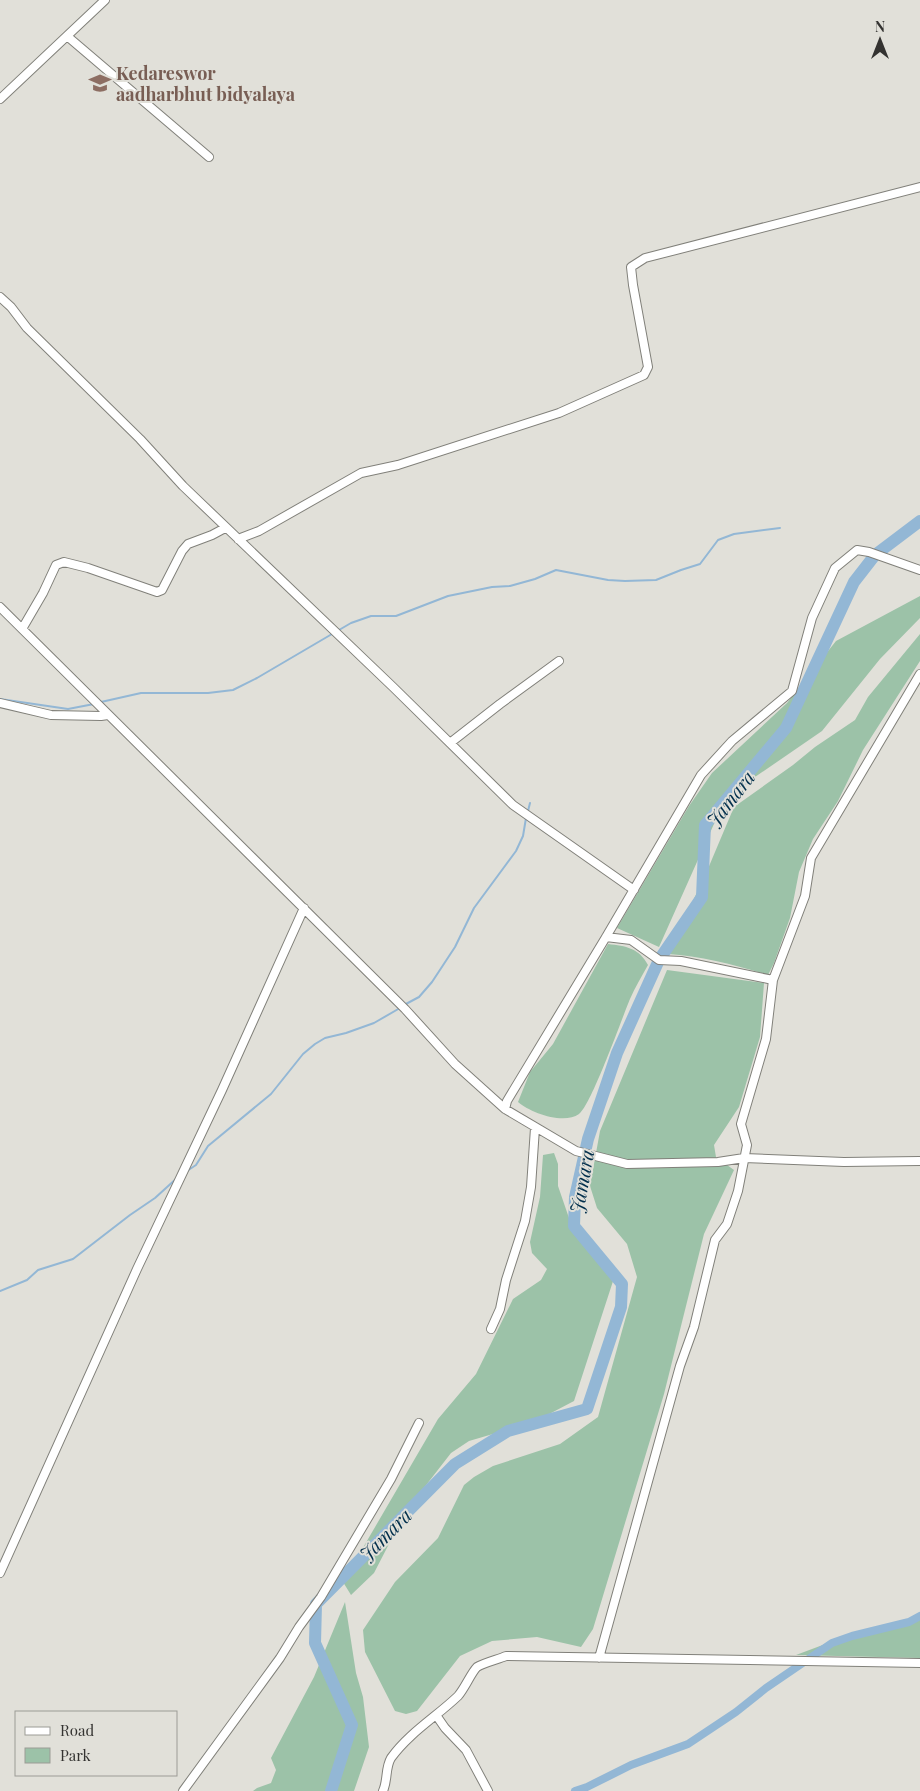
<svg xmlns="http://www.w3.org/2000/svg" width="920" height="1791" font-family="'Playfair Display',serif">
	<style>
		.green { fill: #9cc2a8 }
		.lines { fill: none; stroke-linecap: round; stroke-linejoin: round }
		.stream { stroke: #93b7d5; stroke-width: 2 }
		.canal { stroke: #93b7d5; stroke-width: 8 }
		.river { stroke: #93b7d5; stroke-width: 12 }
		.minor-casing { stroke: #81807a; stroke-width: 10 }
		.minor { stroke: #fff; stroke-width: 8 }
		.labels { text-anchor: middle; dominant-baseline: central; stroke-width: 4; stroke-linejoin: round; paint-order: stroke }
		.education-label { font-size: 18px; font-weight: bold; fill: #785e54; stroke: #e1e0d9; text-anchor: start }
		.water-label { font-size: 19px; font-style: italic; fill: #022f4c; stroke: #e1e0d9 }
	</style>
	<rect width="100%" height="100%" fill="#e1e0d9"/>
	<!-- green -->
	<path class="green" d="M920,596V618L880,659L822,731L726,797L659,947L617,928L689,806L712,773L787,703L836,641Z
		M920,634V661L863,750L838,801L813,839L799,872L790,918L774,963L768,975C736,965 700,956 668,954L707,871L734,807L793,765L815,747L855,720L868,697Z
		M608,944C626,946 639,948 648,965C642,976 635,987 630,999C622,1018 591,1106 579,1114C564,1125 531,1113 518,1102L530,1072L553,1044Z
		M667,970L764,983L760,1037L739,1107L714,1145L716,1157L734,1170L704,1234L664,1394L593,1629L581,1647L537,1637L492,1641L460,1656L417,1711L406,1714L395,1711L365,1652L363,1630L395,1582L438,1538L464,1485L474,1477L493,1466L560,1444L598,1417L637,1277L627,1244L597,1208L590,1186L600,1131Z
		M554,1153L558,1164V1186L569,1218L597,1258L615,1275L574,1401L534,1422L469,1441L451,1453L406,1511L374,1573L351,1595L343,1582L438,1419L476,1374L513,1299L541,1280L547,1269L532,1253L530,1242L540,1197L543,1155Z
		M345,1602L356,1673L363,1697L369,1747L354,1791H253L257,1788L271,1783L276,1770L271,1758L314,1677Z
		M920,1619V1658L796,1655L852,1634L882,1630Z"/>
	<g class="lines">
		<!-- stream -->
		<path class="stream" d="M339,630L351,623L371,616H396L448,596L492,587L510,586L535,579L556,570L608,580L625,581L656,580L681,570L700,564L718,540L734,534L780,528
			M0,699L68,709L94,704
			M101,702L141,693H208L233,690L257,678L332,634
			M528,811L530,803
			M404,1005L419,997L432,982L455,947L474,908L516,851L523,836L526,818
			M187,1171L196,1165L208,1146L271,1094L303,1054L315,1044L325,1038L346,1033L374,1023L400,1008
			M0,1291L27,1280L38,1270L73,1259L130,1215L155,1198L177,1178"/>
		<!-- canal -->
		<path class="canal" d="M575,1791L587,1787L631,1765L688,1744L736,1712L766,1688L832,1643L852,1636L909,1622L920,1616"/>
		<!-- river -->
		<path class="river" d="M331,1791L352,1725L315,1643L316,1604L455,1464L508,1431L587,1409L621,1307L622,1284L574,1226L575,1197L588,1139L617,1053L659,960L702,897L705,825L786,728L854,582L875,555L920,521"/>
		<!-- minor casing -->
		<g class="minor-casing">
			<path id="minor" d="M67,36L209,157
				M0,99L105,0
				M0,297L11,307L27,328L140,439L183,486L393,687L513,805L634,890
				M238,539L259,531L361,473L398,465L559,413L644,375L648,367L633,285L631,267L645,258L920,187
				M0,607L405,1009L455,1064L505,1109L507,1101L606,937L701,775L732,741L792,691L812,618L835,568L857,550L869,552L920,570
				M22,629L43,593L56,565L64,562L88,568L157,592L162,590L182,551L188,544L212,535L225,528
				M0,703L51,715L101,716L108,715
				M450,743L500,704L559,661
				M606,937L631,940L659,960L681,961L773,980
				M505,1109L576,1151L627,1164L718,1162L744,1158L844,1162L920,1161
				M491,1329L500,1309L506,1280L525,1221L531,1187L535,1128
				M0,1573L137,1269L222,1090L304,908
				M599,1658L680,1366L694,1327L715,1240L727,1224L738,1191L747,1145L741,1124L766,1039L773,980L805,896L811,858L920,674
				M436,1715L445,1728L466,1750L488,1791
				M183,1791L280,1658L299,1627L321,1597L391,1479L419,1423
				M383,1791C388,1780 385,1768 391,1758C409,1733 436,1717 458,1696C465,1688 471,1673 477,1667C483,1663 499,1659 506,1656L920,1663"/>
		</g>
		<!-- minor -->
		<use href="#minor" class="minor"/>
	</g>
	<!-- icons -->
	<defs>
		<g id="school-bare" transform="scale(1.725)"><path d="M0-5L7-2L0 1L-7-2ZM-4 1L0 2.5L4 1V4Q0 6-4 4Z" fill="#8d6e63" stroke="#e1e0d9" stroke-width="2.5" paint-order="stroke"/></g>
	</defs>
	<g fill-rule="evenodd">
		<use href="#school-bare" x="100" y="83"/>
	</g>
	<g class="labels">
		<!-- education labels -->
		<g class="education-label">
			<text x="116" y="73">Kedareswor<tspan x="116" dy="21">aadharbhut bidyalaya</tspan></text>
		</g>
		<!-- water labels -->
		<g class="water-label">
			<text transform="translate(730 798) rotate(-52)">Jamara</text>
			<text transform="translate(581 1181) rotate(-80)">Jamara</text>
			<text transform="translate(385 1534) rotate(-45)">Jamara</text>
		</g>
	</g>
	<!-- legend -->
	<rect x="15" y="1711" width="162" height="65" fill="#e1e0d9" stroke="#9c9b96"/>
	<rect x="25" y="1727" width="25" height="8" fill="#ffffff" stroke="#9c9b96"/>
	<text x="60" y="1736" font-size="15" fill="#343331">Road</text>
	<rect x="25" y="1748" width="25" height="15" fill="#9cc2a8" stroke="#9c9b96"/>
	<text x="60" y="1761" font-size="15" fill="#343331">Park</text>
	<!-- north arrow -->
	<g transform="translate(880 40)" stroke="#e1e0d9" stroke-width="4" paint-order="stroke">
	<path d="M0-4L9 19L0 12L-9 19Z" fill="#343331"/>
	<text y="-8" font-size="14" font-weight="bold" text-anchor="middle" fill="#343331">N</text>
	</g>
</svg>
